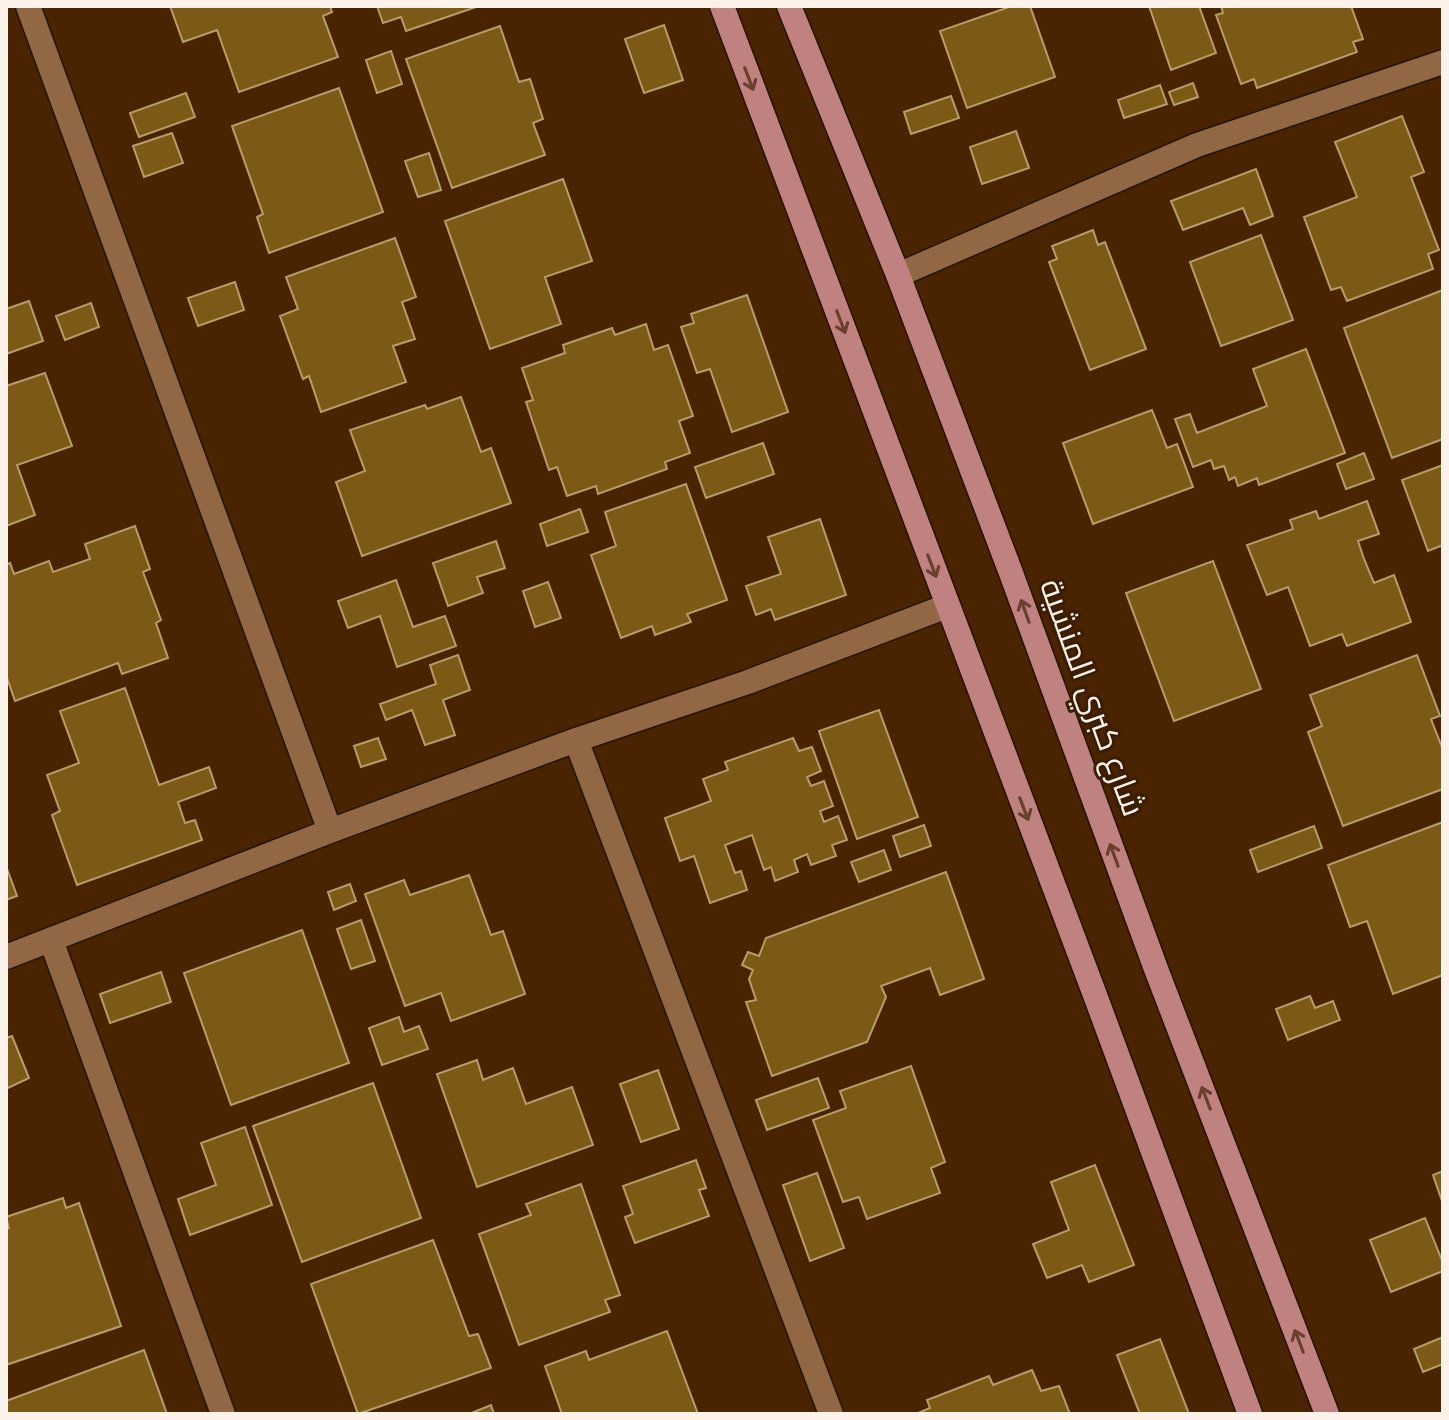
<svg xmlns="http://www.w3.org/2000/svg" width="1449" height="1420" font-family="Spectral,Cairo,serif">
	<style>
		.building { fill: #7c5a16; stroke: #ba9c6b; stroke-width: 2 }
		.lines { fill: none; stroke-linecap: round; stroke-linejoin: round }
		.street-casing { stroke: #261202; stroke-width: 27 }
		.primary-casing { stroke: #261202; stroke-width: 27 }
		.street { stroke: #926744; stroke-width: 24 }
		.primary { stroke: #c08181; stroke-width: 24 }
		.oneway { stroke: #69402e }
		.labels { text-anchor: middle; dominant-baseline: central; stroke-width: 6; stroke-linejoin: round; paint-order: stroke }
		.street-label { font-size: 32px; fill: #fcf2ea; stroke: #3a1d02 }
	</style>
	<rect width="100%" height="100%" fill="#4a2400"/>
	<!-- building -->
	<path class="building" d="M170,6H330L332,12L323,16L338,57L239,92L217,30L183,42Z
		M377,6H479L406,31L401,17L383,23Z
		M1012,6H1030L1055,77L967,108L940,31Z
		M1149,6H1199L1216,53L1171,70Z
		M1221,6H1351L1363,39L1353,42L1357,52L1257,88L1254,79L1241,84L1216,15L1223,13Z
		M664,25L683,80L644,93L625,39Z
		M500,26L519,82L530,79L543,119L533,123L545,155L452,188L406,59Z
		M391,51L402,84L377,93L366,60Z
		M1193,83L1198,97L1174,105L1169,92Z
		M1160,85L1167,104L1124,118L1118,100Z
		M339,88L383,212L269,253L257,217L263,214L232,126Z
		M186,93L195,117L139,137L130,113Z
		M951,96L959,118L911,134L904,112Z
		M1402,116L1424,172L1411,177L1439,250L1428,254L1433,269L1347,301L1341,287L1331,290L1304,217L1357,197L1335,142Z
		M1016,131L1029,168L982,184L970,147Z
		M172,133L183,163L144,177L133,146Z
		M429,153L441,190L418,197L405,161Z
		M1256,169L1273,216L1250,225L1243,208L1183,230L1171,201Z
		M563,179L592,261L545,277L561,324L490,349L445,221Z
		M1093,230L1098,245L1105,242L1146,349L1090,370L1049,262L1057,259L1052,246Z
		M1261,235L1293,320L1221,346L1190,262Z
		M395,238L416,297L402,302L415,339L393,346L406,382L321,412L309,376L303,379L280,316L298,309L286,277Z
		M235,282L244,310L198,326L188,298Z
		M1443,290V439L1392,458L1344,328Z
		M747,295L788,412L732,432L710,369L697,373L681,327L694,323L691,314Z
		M29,301L43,341L6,354V309Z
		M91,303L99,327L65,340L56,316Z
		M646,324L654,350L668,345L693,416L679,421L690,453L665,462L667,469L598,494L596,486L567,496L557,467L549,470L526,402L533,400L522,368L565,353L563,345L612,328L615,335Z
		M1306,349L1345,453L1259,485L1257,478L1238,486L1235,477L1229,480L1224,466L1214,469L1211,460L1193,467L1175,419L1190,414L1197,433L1267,406L1253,369Z
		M45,373L72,446L17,465L35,515L6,526V386Z
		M461,397L481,452L491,448L511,503L362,556L336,482L365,471L350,430L425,405L427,409Z
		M1152,410L1167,448L1177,444L1193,487L1093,524L1063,443Z
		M763,443L774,474L706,498L695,467Z
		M1364,453L1374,479L1346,489L1337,464Z
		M1443,465V545L1428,551L1402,480Z
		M686,484L727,600L687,614L691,622L655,635L652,626L621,638L591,555L616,546L605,512Z
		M1367,501L1379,534L1358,541L1364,559L1374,583L1394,575L1411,622L1347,646L1342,634L1310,646L1288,587L1267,595L1247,545L1293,529L1290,520L1316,511L1319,519Z
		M580,509L588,532L547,546L540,524Z
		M820,519L846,595L775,620L771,609L756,615L746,586L781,574L768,537Z
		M135,526L150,569L143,572L161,620L156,623L168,658L122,674L118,663L15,701L6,675V565L10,563L14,574L49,561L53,572L90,559L85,544Z
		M496,541L505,568L477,577L483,593L448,606L433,563Z
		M1213,561L1261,689L1174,721L1126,593Z
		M396,580L413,627L445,616L456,646L397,667L380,616L348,628L338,601Z
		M548,582L561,618L535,627L523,591Z
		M458,655L470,690L443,700L455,735L425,745L412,710L386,720L380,704L436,684L430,665Z
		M1417,655L1440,716L1431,719L1443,750V789L1343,826L1308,732L1322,726L1310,695Z
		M125,688L159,785L209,767L216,788L178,802L185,823L195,820L202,840L77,885L52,815L60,811L47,775L79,763L60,711Z
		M879,710L918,817L857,839L819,731Z
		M378,738L386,759L361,767L354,746Z
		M793,738L799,751L812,747L821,771L807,777L811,786L824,781L833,806L820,811L824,822L838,816L847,840L832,845L836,856L811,865L807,854L794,860L798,872L775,881L771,867L764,870L752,835L725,845L735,873L741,871L747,890L710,903L694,856L680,861L665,818L711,801L703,779L728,770L725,762Z
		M1443,822V975L1393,994L1367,921L1350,927L1328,865Z
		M924,825L931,846L900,857L893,836Z
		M1314,826L1322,848L1258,872L1250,850Z
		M884,850L891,870L859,882L851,862Z
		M6,866L17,896L6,900Z
		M946,872L984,979L940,995L930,968L881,986L886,997L867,1042L772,1076L746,1002L756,1000L749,979L753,970L742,965L748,952L759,956L766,938Z
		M469,875L491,935L503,931L525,994L451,1021L441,993L405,1006L365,894L404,880L410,895Z
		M350,884L356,901L334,910L328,892Z
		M361,920L375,961L351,969L337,929Z
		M302,930L349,1063L231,1105L184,973Z
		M161,972L171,1002L110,1023L100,994Z
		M1310,996L1315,1008L1333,1001L1340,1020L1288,1040L1276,1009Z
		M399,1017L404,1032L419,1026L428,1049L382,1065L369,1028Z
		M12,1036L29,1078L8,1088L6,1085V1038Z
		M477,1060L483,1080L513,1068L526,1104L572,1087L593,1145L477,1187L437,1074Z
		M911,1066L945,1162L931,1168L940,1193L867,1219L859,1197L843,1202L813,1120L846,1108L840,1091Z
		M658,1070L679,1129L641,1142L620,1084Z
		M818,1078L829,1108L767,1130L756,1100Z
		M373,1083L421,1218L302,1262L253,1126Z
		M245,1127L272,1205L190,1235L178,1199L216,1185L201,1143Z
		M696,1160L706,1188L699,1190L709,1216L635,1243L625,1217L633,1214L623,1186Z
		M1095,1165L1134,1265L1089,1282L1082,1265L1047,1278L1033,1244L1069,1230L1051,1182Z
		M1443,1171V1204L1433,1175Z
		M817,1173L844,1248L810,1261L783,1185Z
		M581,1184L620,1295L605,1300L610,1312L519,1345L479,1234L531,1215L526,1204Z
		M63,1198L66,1208L79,1203L121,1326L6,1365V1229L9,1228L6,1217Z
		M1425,1218L1443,1263V1271L1391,1292L1370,1240Z
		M433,1240L469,1336L478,1334L491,1368L358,1414L311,1284Z
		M667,1331L698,1414H562L545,1366L586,1351L589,1360Z
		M1443,1337V1364L1423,1372L1414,1349Z
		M1160,1339L1189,1414H1140L1117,1355Z
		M144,1350L167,1414H6V1401Z
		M1032,1370L1041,1391L1059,1386L1070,1414H916L930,1408L927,1400L989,1376L993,1385Z
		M491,1405L494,1414H469Z"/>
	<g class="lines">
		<!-- street casing -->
		<g class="street-casing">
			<path id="street" d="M28,6L330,831
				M898,275L1197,145L1443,62
				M576,740L831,1414
				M51,940L223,1414
				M6,957L330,831L576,740L748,682L947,606"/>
		</g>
		<!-- primary casing -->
		<g class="primary-casing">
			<path id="primary" d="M722,6L1095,995L1250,1414
				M789,6L898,275L1011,573L1156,969L1327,1414"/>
		</g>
		<!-- street -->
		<use href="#street" class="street"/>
		<!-- primary -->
		<use href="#primary" class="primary"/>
	</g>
	<!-- one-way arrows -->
	<defs><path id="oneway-shaft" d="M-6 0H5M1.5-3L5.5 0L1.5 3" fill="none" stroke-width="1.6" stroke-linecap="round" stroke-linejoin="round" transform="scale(2)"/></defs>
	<g class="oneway">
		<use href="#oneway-shaft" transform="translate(749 79) rotate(69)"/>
		<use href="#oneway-shaft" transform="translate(841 322) rotate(69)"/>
		<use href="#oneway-shaft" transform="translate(932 566) rotate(69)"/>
		<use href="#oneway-shaft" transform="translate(1025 611) rotate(-110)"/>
		<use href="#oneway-shaft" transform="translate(1024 809) rotate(69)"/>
		<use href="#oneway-shaft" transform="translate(1114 855) rotate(-110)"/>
		<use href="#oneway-shaft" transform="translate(1206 1098) rotate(-111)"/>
		<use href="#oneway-shaft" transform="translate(1299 1341) rotate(-111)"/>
	</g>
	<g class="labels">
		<!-- street labels -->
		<g class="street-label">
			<text transform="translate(1091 698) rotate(70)">شارع كبري المنشية</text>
		</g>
	</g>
	<!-- border -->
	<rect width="1449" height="1420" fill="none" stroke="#fcf2ea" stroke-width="16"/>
</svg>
